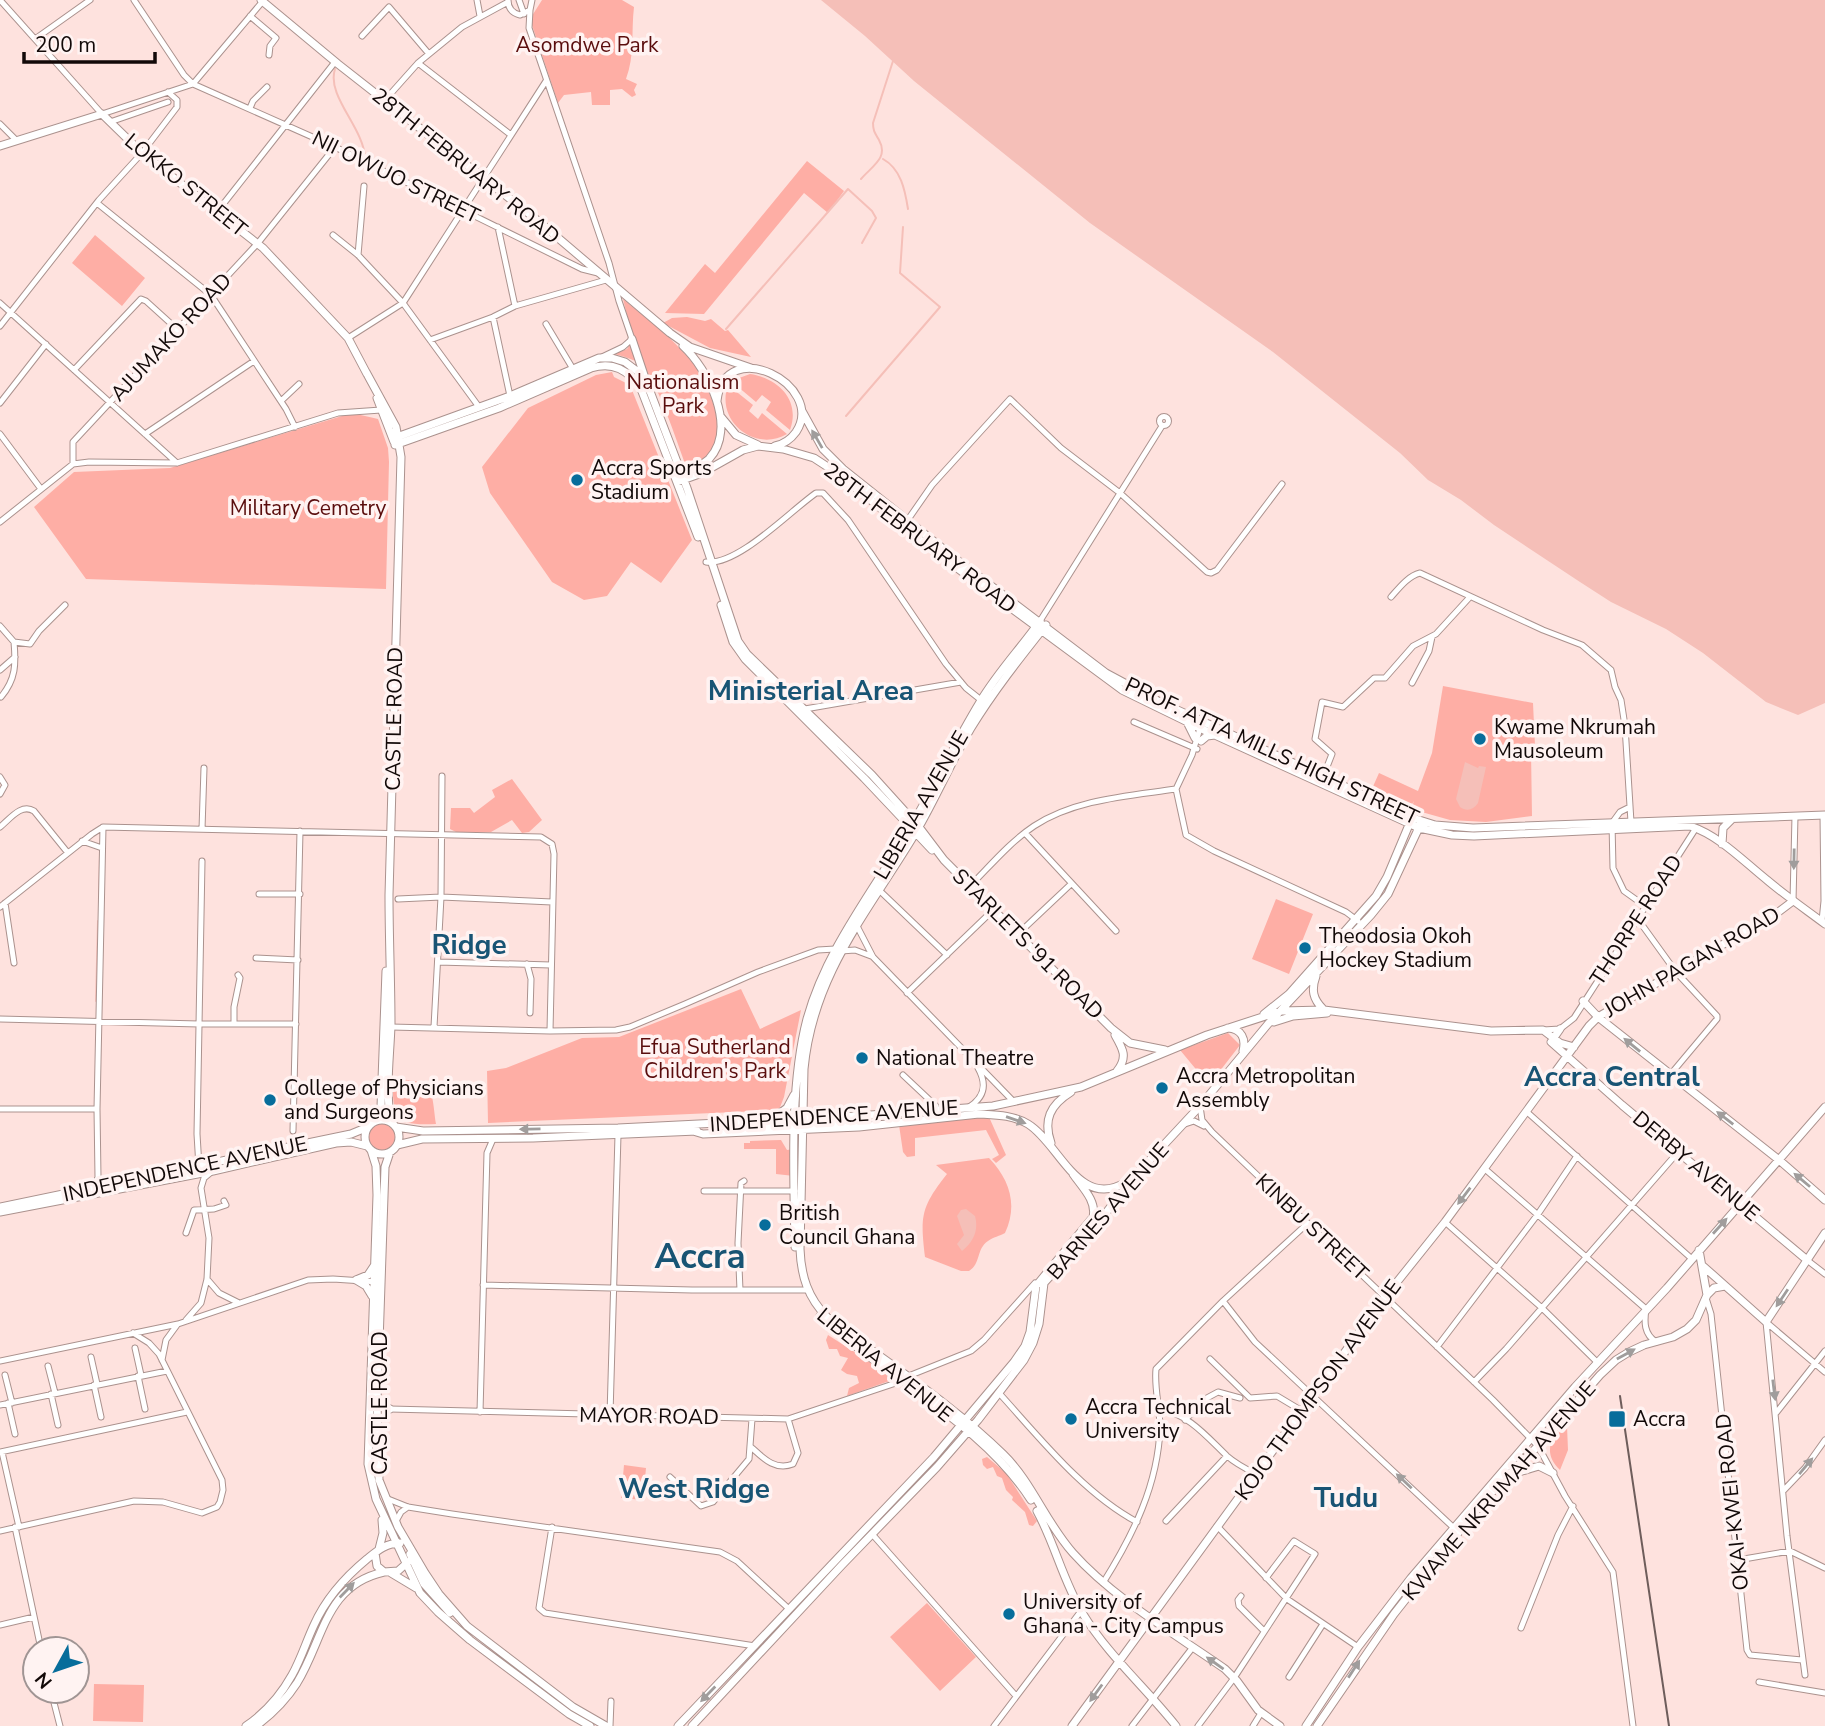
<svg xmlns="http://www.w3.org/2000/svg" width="1825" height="1726" font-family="'Nunito Sans',sans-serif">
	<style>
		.green { fill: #feaea5 }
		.water { fill: #f5bfb8 }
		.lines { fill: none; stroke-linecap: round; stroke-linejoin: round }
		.stream { stroke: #f5bfb8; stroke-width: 2 }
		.minor-casing { stroke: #ab928e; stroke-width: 7 }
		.major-casing { stroke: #ab928e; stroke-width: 9 }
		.minor { stroke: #fff; stroke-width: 5 }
		.major { stroke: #fff; stroke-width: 7 }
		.rail { stroke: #6e5d5b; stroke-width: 2 }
		.oneway { fill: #a09d9c }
		.poi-dot { fill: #076d9b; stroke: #fff3f2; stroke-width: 2.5 }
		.labels { text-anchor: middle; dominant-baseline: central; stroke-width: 7; stroke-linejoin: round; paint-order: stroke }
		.park-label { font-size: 21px; fill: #5a0d0d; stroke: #fff3f2 }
		.street-label { font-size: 21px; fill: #120908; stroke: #fff3f2 }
		.poi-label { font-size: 21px; fill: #120908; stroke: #fff3f2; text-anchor: start }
		.district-label { font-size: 28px; font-weight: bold; fill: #185474; stroke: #fff3f2 }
		.town-label { font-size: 35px; font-weight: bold; fill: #185474; stroke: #fff3f2 }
	</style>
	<rect width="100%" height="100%" fill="#fee2de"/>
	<!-- green -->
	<path class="green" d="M542,0H622L634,7C631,32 635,55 626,79L637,84L634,90L636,95L632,97L622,89L610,90V105H592L591,92L564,95L558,103L530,19Z
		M807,161L844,191L828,213L804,193L704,314L665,313L705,264L715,273Z
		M95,235L145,278L122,306L72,263Z
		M623,299C647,319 672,337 692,362C708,383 729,429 710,453C704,460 695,463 686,466C677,443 657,378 640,364C633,359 623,356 614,354L627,349L633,340Z
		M687,317L705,321L711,319L725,331L728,330L751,357L710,348L663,323L672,318Z
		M612,372L614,377L630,385L692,540L661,583L631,562L607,596L584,600L552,582L490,493L482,467L528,408L596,375Z
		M750,374C778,378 801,400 790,430L766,410L771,402L762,395L756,402L731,381Z
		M728,385L753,405L749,411L758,419L762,413L787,434C755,453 715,421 728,385Z
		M352,413L378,419L388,448L389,462L386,589L86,579L34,507L74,472L170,468Z
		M1443,686L1533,703L1535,746L1534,750L1531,751L1532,816L1486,822L1450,820L1411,809L1414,801L1409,809L1371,791L1379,773L1418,791L1432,753Z
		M512,779L542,820L529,832L522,833L512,820L491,832H456L450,829L451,808H470L474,813L495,797L492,790Z
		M1276,899L1313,914L1289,974L1252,959Z
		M741,989L760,1029L801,1010L784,1097L779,1110L488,1123L487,1071L506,1068L582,1038L619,1037Z
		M1228,1033L1240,1045L1209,1085L1180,1050Z
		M392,1079C434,1081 431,1084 436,1124C394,1126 394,1118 392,1079Z
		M989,1117L1006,1155L996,1163L992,1159L999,1155L986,1130L915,1138V1156L907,1157L903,1152L899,1125Z
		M368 1136a14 14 0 1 1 28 0a14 14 0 1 1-28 0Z
		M781,1140L787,1150L794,1149V1176L776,1174V1149H744V1143H750V1141Z
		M989,1158C1010,1180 1018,1205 1005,1233C1000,1236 993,1237 988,1241C976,1249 981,1264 969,1271H961L925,1257C920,1216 921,1207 947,1174L936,1165Z
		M828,1335L892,1376V1380L847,1396L849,1388L859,1383L857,1376L847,1374L841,1370L848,1358L840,1356L837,1349H829L826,1340Z
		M1567,1426L1568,1450L1560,1470C1543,1453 1549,1438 1567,1426Z
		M987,1457L1006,1473L1037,1521L1033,1526L1029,1525L1025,1512L1012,1500L1013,1497L1006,1490L1002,1478L997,1476L993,1467L987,1469L983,1465L982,1459Z
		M624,1465L646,1468L643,1500L621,1498Z
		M927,1603L976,1657L940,1691L890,1637Z
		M94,1684L144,1685L143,1722L93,1721Z"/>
	<!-- water -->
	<path class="water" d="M821,0H1825V703L1798,715L1766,702L1703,653L1666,629L1611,602L1580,582L1494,525L1461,500L1428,480L1400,453L1273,352L1090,223L914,81L865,36Z
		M1465,762L1478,768L1479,766L1486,767L1478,803C1473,810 1467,812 1460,807L1456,799Z
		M966,1209L975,1216C979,1231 973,1242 962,1251L957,1244L964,1235L957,1216L961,1210Z"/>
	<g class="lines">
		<!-- stream -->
		<path class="stream" d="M335,69C326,96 364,128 365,158
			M883,159C901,169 905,190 908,209
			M861,179C872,166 889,158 879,140C875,133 873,131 873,123L893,61
			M726,329L848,189L872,211L876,218L862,243
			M846,416L940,307L900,273L903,227
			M99,908L100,851
			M96,1001L98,921"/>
		<!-- minor casing -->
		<g class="minor-casing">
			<path id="minor" d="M0,0L102,114L193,84
				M134,0L184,75L193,84L335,147L582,269L598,273
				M477,0L480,16
				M508,0C508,8 512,13 520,15L530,10L532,0
				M519,0L524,14
				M530,10L529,28L609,263L619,301L632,339L623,347L602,357
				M250,16L276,38L270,46L269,55
				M362,36L389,7L429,54
				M35,39L90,0
				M418,63L511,135
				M193,84L263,1
				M385,100L418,63L462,27L508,2
				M250,108L253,101L267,87
				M110,122L168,102
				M0,124L16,140
				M145,149L177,107V100L168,92
				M97,203L211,295L286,409L295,427
				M217,212L335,62
				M498,227L515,306
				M333,235L358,255L403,303L479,407
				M358,255L364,186
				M0,303L177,463
				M493,317L510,396
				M546,324L573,369
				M0,326L99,200L142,153
				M348,338L403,303L546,81
				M430,340L493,317L515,306L606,280
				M74,370L141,299L146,301L178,330
				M281,401L299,384
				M0,403L46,344
				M1159.5 421a4.5 4.5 0 1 1 9 0a4.5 4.5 0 1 1-9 0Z
				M0,434L41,489
				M145,434L254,361
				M73,464V442L258,243L335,147
				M907,521L932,485L1010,399L1061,448L1120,493L1207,572L1211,573L1217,570L1282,484
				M0,522L73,464L89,462L177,463L338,413L381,410
				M706,562C738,566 790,511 816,493H823L848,520L946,664L966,688L981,700
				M1391,597C1399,588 1408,576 1420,573L1543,630L1582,645L1611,670L1615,687L1621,700L1625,726L1631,822
				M1040,621L1162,426
				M0,626L14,642L30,644L39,631L65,605
				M0,670L15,657
				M1412,683L1429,651L1432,637
				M1,697C16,679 16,664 14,642
				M805,709L961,682
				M1134,722L1197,749
				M1201,725L1192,755L1176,789L1186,835L1214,851L1346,912L1358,921
				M0,777L5,785L0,794
				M1323,777L1332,754L1315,739L1322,702L1343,707L1374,678H1385L1413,646L1436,634L1469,598
				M1628,808L1620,812L1612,823L1613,868L1624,891L1645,906
				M0,827C10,819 21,803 34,811L68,853
				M202,829L204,768
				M1025,833L1116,931
				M82,841L102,848
				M970,886C990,866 1010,842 1034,826C1075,799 1129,796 1176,789
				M879,890L947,955
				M259,894H300
				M398,899L441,897L552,902
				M1793,901L1795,816
				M5,903L14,963
				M0,907L92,834L103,827L541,837L552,844L554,854L550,1031
				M1637,918L1676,972L1717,1016V1019L1670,1075
				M1822,921L1824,901L1823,815
				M857,926L873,957L1014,1102
				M1018,934L1071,884
				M841,951L855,950L871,956
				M256,958L298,960
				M438,962L551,965
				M527,964L531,979L530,1013
				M907,993L987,916
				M0,1019L199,1024H296
				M234,1023V1007L240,978L238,975
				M391,1027L550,1031L616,1030L630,1027L685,1004L758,972L818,950L835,949
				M434,1027L441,897L442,776
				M1543,1030L1560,1029L1574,1018L1696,828
				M903,1075L936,1106
				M1200,1106L1202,1120L1212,1132L1493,1400L1538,1446L1565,1496L1613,1572L1633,1726
				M969,1107C985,1097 987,1084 978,1068
				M0,1109H97
				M1527,1112L1692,1259
				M1185,1124L1194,1121L1204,1126
				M293,1131L300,831
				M199,1167L197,1134L202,861
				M1485,1169L1646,1309C1644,1322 1644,1334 1656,1342
				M94,1188L98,1177L97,1109L103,827
				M704,1191H795
				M1445,1222L1542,1308L1598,1363
				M186,1233L194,1210L214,1209L226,1205L224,1201
				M1807,1260L1825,1274
				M207,1279L219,1293L237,1302
				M483,1285L692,1290H807
				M740,1290L738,1243L741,1183L744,1181
				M1706,1298L1711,1314L1747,1650L1750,1655L1802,1660
				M1223,1301L1255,1342L1455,1529
				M186,1320L201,1303L207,1279L209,1238L201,1188L204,1178L210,1173
				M1766,1322L1787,1536L1805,1675
				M1766,1322L1825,1372
				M1437,1347L1538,1214L1577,1156
				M135,1348L141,1375
				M91,1357L97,1384
				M1210,1359L1250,1398L1277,1396L1302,1411
				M162,1360L166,1340L177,1325
				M0,1361L178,1324L308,1280L333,1279L378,1282
				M48,1366L55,1393
				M5,1375L12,1403
				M138,1376L145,1409
				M906,1377L971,1351L984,1340L1035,1283
				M1474,1382L1506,1349L1679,1151
				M94,1385L101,1417
				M999,1393C1040,1438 1083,1493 1137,1522
				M51,1394L58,1425
				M8,1403L15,1434
				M0,1405L167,1371
				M390,1409L788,1419L902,1381
				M1159,1409C1188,1413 1208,1438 1227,1456C1236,1464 1246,1469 1256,1474
				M480,1412L487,1153L493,1139
				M1776,1413L1825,1351
				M610,1415L618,1135
				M1185,1420L1205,1399L1218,1392L1240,1398
				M751,1447C763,1458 775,1471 793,1464L798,1453L788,1419
				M0,1452L187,1412
				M2,1452L19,1527
				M670,1477L701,1506L713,1502L749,1459L752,1419
				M1784,1490L1805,1468L1825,1440
				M388,1499L408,1507L452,1514L720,1552L737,1561L789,1609
				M396,1521L401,1512L408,1507
				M1166,1521L1227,1456
				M1217,1526L1287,1599L1358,1647
				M15,1527L41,1649
				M552,1527L539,1608L545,1613L755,1646
				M0,1531L134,1501L163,1502L202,1513L217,1507L220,1502L223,1490L222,1480L159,1354L149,1343L133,1333
				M872,1534L1016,1696
				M1738,1560L1790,1551L1825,1568
				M1103,1583C1133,1535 1158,1485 1160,1428C1160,1408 1154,1388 1156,1369L1223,1301L1308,1223
				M1241,1596L1238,1600L1239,1606L1264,1631
				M0,1625L34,1617
				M1521,1628L1558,1535L1573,1506
				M1289,1677L1323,1624
				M1759,1682L1825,1693
				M51,1691L60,1726
				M610,1726L611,1701
				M994,1726L1081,1611
				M1132,1726L1193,1647
				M1198,1726L1234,1678L1315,1554L1294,1541L1266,1578
				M1253,1726L1261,1713"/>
		</g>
		<!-- major casing -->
		<g class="major-casing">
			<path id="major" d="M261,0L338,64L537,220L670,333L690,347L751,368
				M0,146L102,114L142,153L263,248L348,338L367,374
				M632,339L646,381
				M366,372L396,427L401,457L389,895C389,939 391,981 391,1025C390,1057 385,1090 391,1122
				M377,398L394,442
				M717,401C724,333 827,385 796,432C791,439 784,444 775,446
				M802,411L823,449L843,469L961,563L1106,673L1160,702L1416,819L1435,825L1473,828L1825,815
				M721,417L736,435L758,445
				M394,438L510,396L599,358H612L625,362L637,371L648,386L687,488L738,641L747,654L872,775L919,827L944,860L1111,1028L1130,1043L1165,1050
				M395,445L499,408L591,368C613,361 628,370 641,389L698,537
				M679,472C690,469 700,467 709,459C738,428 708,369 683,346
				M677,482L702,473L743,450L758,446L783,449L814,458L837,473L934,551L1122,690L1206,731L1419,828L1452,835L1474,836L1690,826C1720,836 1743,861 1767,880C1786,896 1805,909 1825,924
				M721,605L733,642L745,659L864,778L932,850
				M1046,625C1019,659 993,692 971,728C951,762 936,798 916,832C869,911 813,973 804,1069L800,1249C801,1276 808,1298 827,1317C885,1362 950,1402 1003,1454C1032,1482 1046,1523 1073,1553C1113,1598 1175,1634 1225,1669L1237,1681L1258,1710L1280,1726
				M1188,724L1195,738
				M1201,741L1207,736L1215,735
				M1722,844L1723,828L1732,819
				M1316,976C1311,990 1313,999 1323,1009
				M1583,1001L1598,1017L1779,1160L1825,1200
				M1264,1014L1289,994L1376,896L1387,877L1411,820
				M1274,1022L1293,1016L1327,1013
				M1228,1028C1242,1029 1246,1039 1243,1051
				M1115,1035C1123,1049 1128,1057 1117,1071
				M1553,1039L1560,1029
				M1551,1042L1622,1105L1807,1260
				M772,1119L787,1108L794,1095
				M365 1137a17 17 0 1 1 34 0a17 17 0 1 1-34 0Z
				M375,1121L381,1107L386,971
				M396,1127L423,1131L618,1128L857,1116L993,1106L1081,1087L1207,1035L1281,1011L1324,1010L1491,1031L1543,1030L1560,1043L1574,1047
				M799,1127L853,1120
				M744,1128L798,1123
				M693,1131L703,1134L859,1127L979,1114C996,1115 1013,1115 1028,1124C1059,1143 1079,1211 1126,1182
				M1051,1143C1043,1120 1050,1105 1071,1092
				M397,1145L422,1139L533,1138L697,1131
				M371,1150L376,1166L377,1195L368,1464L376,1499L420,1593L438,1612L470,1640L569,1714L590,1726
				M390,1152L385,1167L377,1401L379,1480L398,1527L425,1573L439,1594L467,1626L573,1707L606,1726
				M0,1207L351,1134L368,1127
				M0,1212L213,1171L336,1143L351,1142L367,1146
				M795,1247C794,1176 789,1088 807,1019C825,954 867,899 902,842C930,796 952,748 980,702C997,673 1021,648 1040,621
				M1703,1266L1766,1322L1825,1233
				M356,1280L366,1286L372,1296
				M356,1280L368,1275L374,1266
				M1707,1295L1714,1288L1725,1286
				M820,1316C836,1333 856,1346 874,1360C930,1402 993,1441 1031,1500
				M377,1401L390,1409
				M1512,1474L1539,1466L1553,1473
				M1037,1511C1055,1544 1063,1581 1083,1614C1108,1655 1146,1688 1176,1726
				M379,1549L383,1533L382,1520
				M375,1553L377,1566L384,1572L398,1571L408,1562
				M410,1554L424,1584L450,1613
				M391,1573L416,1588
				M246,1726C265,1713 281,1695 292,1675C301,1659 306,1642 314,1625C326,1598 344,1578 367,1559C377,1551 386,1543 400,1543
				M256,1726C272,1714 286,1700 297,1683C324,1639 325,1585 384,1572
				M678,1726L934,1457L1014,1362L1025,1346L1030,1332L1036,1286L1093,1217C1097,1201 1082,1187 1073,1174
				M692,1726L842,1565L937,1467L978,1420L1024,1360L1033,1343L1039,1324L1044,1283L1095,1227L1133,1178L1200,1106L1268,1024L1371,915L1388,894L1422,821
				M1072,1726L1385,1297L1445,1222L1589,1026L1598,1017L1777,913L1793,901
				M1306,1726L1358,1647L1411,1578L1575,1387L1667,1288L1825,1107
				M1317,1726L1394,1614L1458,1533L1490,1494L1538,1446L1600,1375L1616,1360L1629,1352L1644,1345L1673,1337L1687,1329L1696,1320L1707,1295L1699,1250"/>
		</g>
		<!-- minor -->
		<use href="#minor" class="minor"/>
		<!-- major -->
		<use href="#major" class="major"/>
		<!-- rail -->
		<path class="rail" d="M1620,1396L1669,1726"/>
	</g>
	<!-- one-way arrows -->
	<defs><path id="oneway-solid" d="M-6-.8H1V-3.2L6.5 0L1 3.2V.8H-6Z" transform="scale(1.75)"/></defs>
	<g class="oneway">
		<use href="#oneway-solid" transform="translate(817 439) rotate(-120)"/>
		<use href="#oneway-solid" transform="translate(1794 859) rotate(91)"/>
		<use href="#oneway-solid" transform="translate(1632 1045) rotate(-141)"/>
		<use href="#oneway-solid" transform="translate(1725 1118) rotate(-142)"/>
		<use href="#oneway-solid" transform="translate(1016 1120) rotate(19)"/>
		<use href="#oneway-solid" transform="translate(530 1129) rotate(179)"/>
		<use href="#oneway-solid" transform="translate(1802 1180) rotate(-140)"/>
		<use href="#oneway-solid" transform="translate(1464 1196) rotate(127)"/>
		<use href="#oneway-solid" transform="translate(1720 1226) rotate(-48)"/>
		<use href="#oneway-solid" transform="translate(1782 1298) rotate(124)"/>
		<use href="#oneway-solid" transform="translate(1626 1354) rotate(-29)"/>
		<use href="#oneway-solid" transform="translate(1774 1390) rotate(83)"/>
		<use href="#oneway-solid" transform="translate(1806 1466) rotate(-50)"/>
		<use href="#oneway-solid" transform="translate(1404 1481) rotate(-137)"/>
		<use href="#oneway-solid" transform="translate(347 1590) rotate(-46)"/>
		<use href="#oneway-solid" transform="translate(1215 1663) rotate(-145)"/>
		<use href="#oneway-solid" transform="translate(1354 1669) rotate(-57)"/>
		<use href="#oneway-solid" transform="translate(1096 1693) rotate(126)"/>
		<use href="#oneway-solid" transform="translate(708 1694) rotate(134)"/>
	</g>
	<!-- markers -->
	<g class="poi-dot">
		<circle cx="577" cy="480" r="7"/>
		<circle cx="1480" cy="739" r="7"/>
		<circle cx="1305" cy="948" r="7"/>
		<circle cx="862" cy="1058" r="7"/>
		<circle cx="1162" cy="1088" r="7"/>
		<circle cx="270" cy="1100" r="7"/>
		<circle cx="765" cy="1225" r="7"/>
		<circle cx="1071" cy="1419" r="7"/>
		<rect x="1608" y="1410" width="18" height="18" rx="3.5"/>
		<circle cx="1009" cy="1614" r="7"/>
	</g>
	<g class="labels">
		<!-- park labels -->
		<g class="park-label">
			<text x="587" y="45">Asomdwe Park</text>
			<text x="683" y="382">Nationalism<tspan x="683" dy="24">Park</tspan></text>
			<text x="308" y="508">Military Cemetry</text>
			<text x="715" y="1047">Efua Sutherland<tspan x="715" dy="24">Children's Park</tspan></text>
		</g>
		<!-- street labels -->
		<g class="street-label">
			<text transform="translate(466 166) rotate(39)">28TH FEBRUARY ROAD</text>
			<text transform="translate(396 177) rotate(26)">NII OWUO STREET</text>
			<text transform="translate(186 185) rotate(39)">LOKKO STREET</text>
			<text transform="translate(171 337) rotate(-47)">AJUMAKO ROAD</text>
			<text transform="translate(920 538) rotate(37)">28TH FEBRUARY ROAD</text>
			<text transform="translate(394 719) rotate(-89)">CASTLE ROAD</text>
			<text transform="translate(1272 751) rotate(25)">PROF. ATTA MILLS HIGH STREET</text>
			<text transform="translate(921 805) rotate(-60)">LIBERIA AVENUE</text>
			<text transform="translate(1636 920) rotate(-57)">THORPE ROAD</text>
			<text transform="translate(1028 944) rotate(45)">STARLETS '91 ROAD</text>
			<text transform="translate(1692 962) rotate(-30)">JOHN PAGAN ROAD</text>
			<text transform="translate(834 1116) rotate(-4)">INDEPENDENCE AVENUE</text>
			<text transform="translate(1696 1166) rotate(40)">DERBY AVENUE</text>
			<text transform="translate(185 1169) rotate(-12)">INDEPENDENCE AVENUE</text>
			<text transform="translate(1108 1211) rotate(-49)">BARNES AVENUE</text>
			<text transform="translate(1312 1227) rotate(43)">KINBU STREET</text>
			<text transform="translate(885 1365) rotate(39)">LIBERIA AVENUE</text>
			<text transform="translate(1318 1390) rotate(-54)">KOJO THOMPSON AVENUE</text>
			<text transform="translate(380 1403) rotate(-90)">CASTLE ROAD</text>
			<text transform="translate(649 1416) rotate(1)">MAYOR ROAD</text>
			<text transform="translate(1499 1491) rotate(-49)">KWAME NKRUMAH AVENUE</text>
			<text transform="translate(1732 1502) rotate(-96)">OKAI-KWEI ROAD</text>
		</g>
		<!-- poi labels -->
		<g class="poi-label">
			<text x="591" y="468">Accra Sports<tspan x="591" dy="24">Stadium</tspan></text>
			<text x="1494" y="727">Kwame Nkrumah<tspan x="1494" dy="24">Mausoleum</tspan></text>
			<text x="1319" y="936">Theodosia Okoh<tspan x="1319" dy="24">Hockey Stadium</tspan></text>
			<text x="876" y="1058">National Theatre</text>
			<text x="1176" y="1076">Accra Metropolitan<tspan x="1176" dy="24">Assembly</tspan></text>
			<text x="284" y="1088">College of Physicians<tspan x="284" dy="24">and Surgeons</tspan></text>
			<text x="779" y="1213">British<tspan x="779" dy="24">Council Ghana</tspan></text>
			<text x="1085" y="1407">Accra Technical<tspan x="1085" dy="24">University</tspan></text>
			<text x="1633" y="1419">Accra</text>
			<text x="1023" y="1602">University of<tspan x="1023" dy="24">Ghana - City Campus</tspan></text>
		</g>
		<!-- district labels -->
		<g class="district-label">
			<text x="811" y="691">Ministerial Area</text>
			<text x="469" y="945">Ridge</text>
			<text x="1612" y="1077">Accra Central</text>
			<text x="694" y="1489">West Ridge</text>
			<text x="1346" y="1498">Tudu</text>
		</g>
		<!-- town labels -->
		<g class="town-label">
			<text x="700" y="1256">Accra</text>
		</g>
	</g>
	<!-- north arrow -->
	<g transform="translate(56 1670) rotate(230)"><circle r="33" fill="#fff3f2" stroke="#a09594" stroke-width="2"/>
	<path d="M0-5L12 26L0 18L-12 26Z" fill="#076d9b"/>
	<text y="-10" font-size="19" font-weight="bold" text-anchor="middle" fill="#120908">N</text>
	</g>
	<!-- scale -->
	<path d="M24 52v10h131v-10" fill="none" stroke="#120908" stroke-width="3.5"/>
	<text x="35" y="52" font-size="21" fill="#120908" stroke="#fff3f2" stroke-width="5" paint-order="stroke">200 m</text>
</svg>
